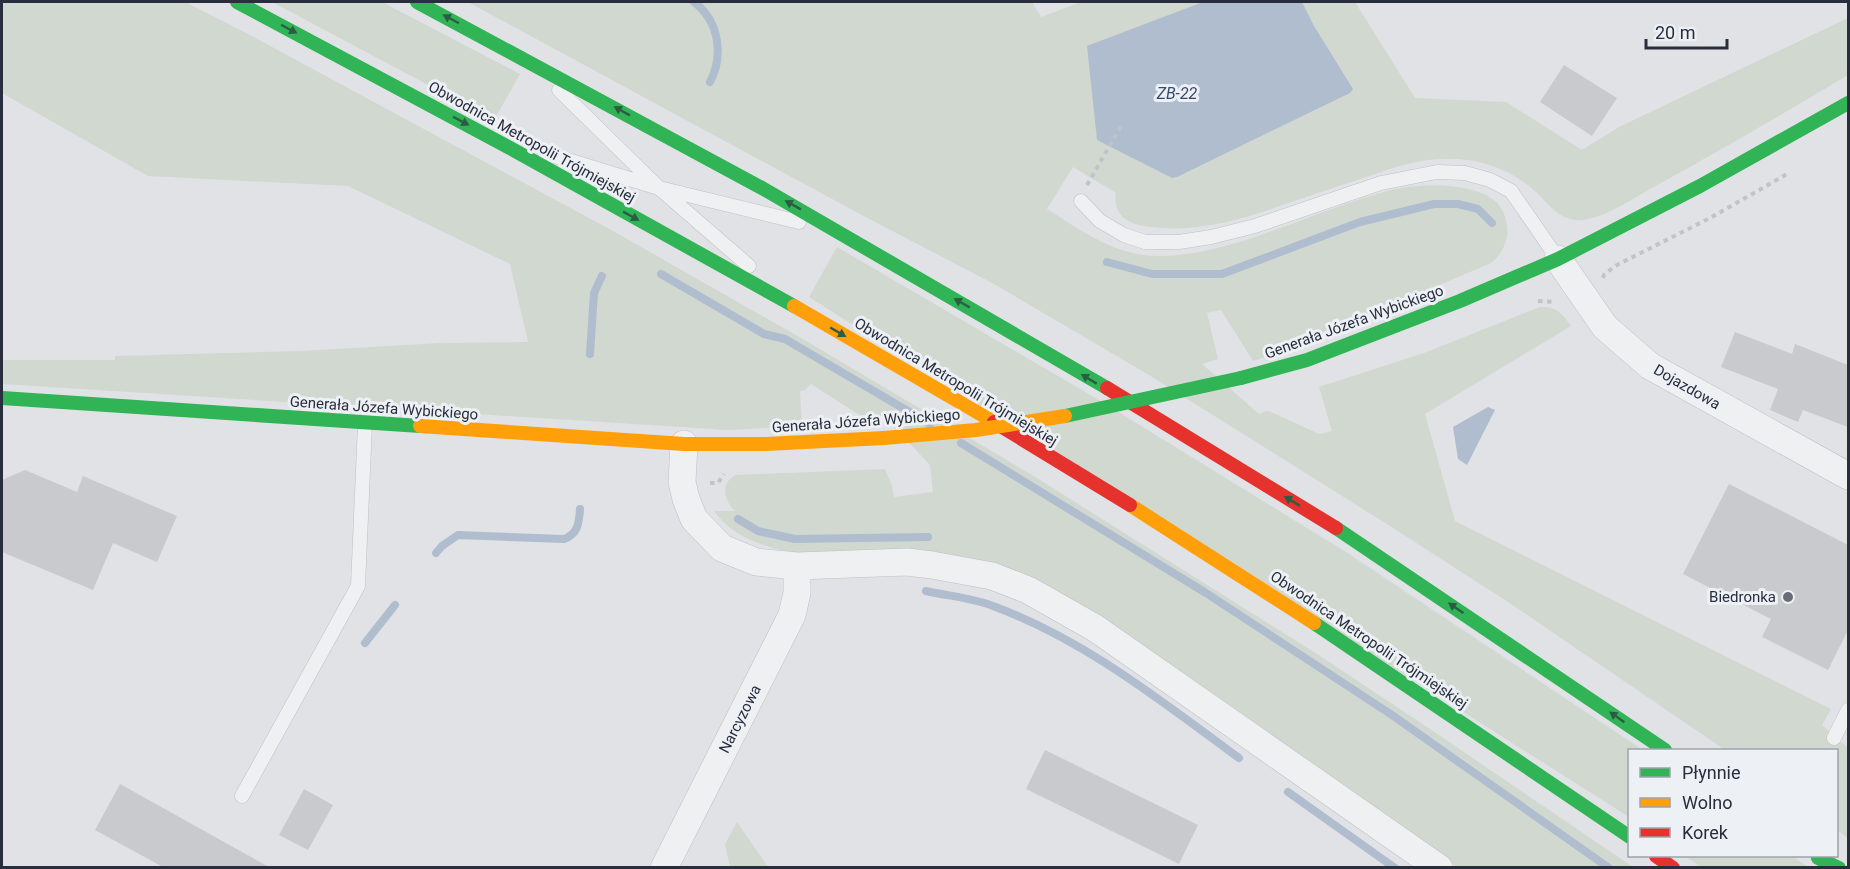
<svg xmlns="http://www.w3.org/2000/svg" width="1850" height="869" font-family="Roboto,sans-serif">
	<style>
		.green { fill: #d0d8d0 }
		.water { fill: #afbdcf }
		.lines { fill: none; stroke-linecap: round; stroke-linejoin: round }
		.stream { stroke: #afbdcf; stroke-width: 8 }
		.building { fill: #c8cacd }
		.lane-casing { stroke: #bec0c3; stroke-width: 15 }
		.street-casing { stroke: #bec0c3; stroke-width: 28 }
		.path { stroke: #c1c3c8; stroke-width: 4; stroke-dasharray: 4.5 4.5; stroke-linecap: butt }
		.lane { stroke: #eff0f1; stroke-width: 14 }
		.street { stroke: #eff0f1; stroke-width: 27 }
		.fast { stroke: #30b455; stroke-width: 14 }
		.slow { stroke: #ff9f0a; stroke-width: 14 }
		.jam { stroke: #e5322d; stroke-width: 14 }
		.fast-bridge { stroke: #30b455; stroke-width: 14 }
		.slow-bridge { stroke: #ff9f0a; stroke-width: 14 }
		.oneway { fill: #2b5d45 }
		.poi-dot { fill: #686d78; stroke: #edf0f4; stroke-width: 2 }
		.labels { text-anchor: middle; dominant-baseline: central; stroke-width: 6; stroke-linejoin: round; paint-order: stroke }
		.street-label { font-size: 15px; fill: #282e3d; stroke: #edf0f4 }
		.poi-label { font-size: 15px; fill: #282e3d; stroke: #edf0f4; text-anchor: end }
		.water-label { font-size: 16px; font-style: italic; fill: #344b6e; stroke: #edf0f4 }
	</style>
	<rect width="100%" height="100%" fill="#e0e2e5"/>
	<!-- green -->
	<path class="green" d="M2,2H185L250,35L613,231L808,342L1032,475L1314,652L1430,729L1633,867H1457L1134,642L1062,595L788,552C759,545 732,536 714,511H735C724,501 720,482 736,475L885,469L892,486L894,497L933,492L930,465L884,416H861L811,384L805,390L800,391L802,426L728,430L2,384V360H115V356L300,351L441,343L528,342L510,264L348,186L148,176L2,93Z
		M272,2H382L520,74L494,120Z
		M468,2H1032L1041,17L1081,2H1355L1415,98L1506,102L1582,150L1619,127L1848,18V75C1786,112 1723,149 1659,184C1638,195 1599,223 1576,220C1557,218 1549,204 1536,192C1498,157 1448,152 1399,166C1366,177 1333,188 1300,199C1249,217 1199,235 1144,226C1126,223 1113,214 1116,193L1073,167L1047,209C1082,231 1115,256 1159,256C1234,256 1318,208 1391,190C1419,183 1493,180 1504,214C1511,232 1507,250 1491,263L1290,349L1253,361L1221,310L1207,313L1218,359L1202,364L1259,414L1266,411L1271,412L1319,434L1332,431L1319,387L1424,353L1540,307C1556,306 1562,313 1571,326L1425,414L1455,521L1831,709L1822,725L1848,748V838L1837,830L1836,750H1725L1511,604L1390,526L1149,375L994,284L858,213Z
		M837,247L1094,397L1346,552L1643,750H1630L1629,817L809,297Z
		M737,822L768,867H730L725,844Z
		M1685,856H1792L1808,867H1701Z"/>
	<!-- water -->
	<path class="water" d="M1203,2H1302L1314,26L1353,89L1350,93L1177,177L1172,178L1097,140L1087,46Z
		M1488,407L1495,410L1467,465L1458,459L1453,427Z"/>
	<g class="lines">
		<!-- stream -->
		<path class="stream" d="M694,2C719,21 724,55 710,82
			M1107,262L1152,274H1222L1360,222L1434,204H1458L1478,209L1492,223
			M661,274L764,334L785,339L930,424
			M590,354L594,293L602,276
			M961,443L1206,593L1392,715L1609,868
			M738,519L758,531L795,539L928,537
			M436,553L442,546L458,535L564,539C578,534 579,523 580,509
			M926,591C948,596 973,598 993,606C1085,640 1161,701 1239,758
			M365,643L395,605
			M1288,792L1395,868"/>
	</g>
	<!-- building -->
	<path class="building" d="M1564,65L1617,98L1592,136L1540,102Z
		M1735,332L1792,354L1795,344L1848,365V427L1803,410L1798,422L1770,410L1778,389L1721,367Z
		M25,470L77,492L83,476L177,516L157,562L113,543L93,590L2,552V480Z
		M1729,484L1848,545V630L1828,670L1762,637L1771,619L1683,574Z
		M1045,750L1198,825L1179,864L1026,789Z
		M120,784L269,867H163L95,830Z
		M304,789L333,805L308,850L279,835Z"/>
	<g class="lines">
		<!-- lane casing -->
		<g class="lane-casing">
			<path id="lane" d="M559,90L659,188L749,266
				M545,153L659,188L799,222
				M1081,201L1100,221L1124,235L1145,242H1179L1211,237L1255,226L1381,183L1437,172L1465,173L1490,180L1511,191L1558,259
				M1834,738L1848,710
				M242,796L358,586L365,424"/>
		</g>
		<!-- street casing -->
		<g class="street-casing">
			<path id="street" d="M1558,259L1605,327L1650,366L1848,476
				M684,444L682,482L686,499L694,519L722,548L756,562L797,566L907,562L932,565L992,576L1028,590L1095,628L1439,868
				M664,868L792,615L797,593V566"/>
		</g>
		<!-- path -->
		<path class="path" d="M1087,185L1121,126
			M1603,278L1604,275L1615,266L1710,218L1789,173
			M1538,301L1554,302
			M710,483H718L724,474"/>
		<!-- lane -->
		<use href="#lane" class="lane"/>
		<!-- street -->
		<use href="#street" class="street"/>
		<!-- fast -->
		<path class="fast" d="M237,2L510,148L794,306
			M417,2L762,188L1107,388
			M1241,378L1307,360L1460,301L1558,259L1700,186L1848,103
			M2,398L420,426
			M1336,528L1665,750
			M1314,623L1630,837
			M1818,858L1839,868"/>
		<!-- slow -->
		<path class="slow" d="M794,306L994,422
			M420,426L684,444H766L884,438
			M1130,505L1314,623"/>
		<!-- jam -->
		<path class="jam" d="M1107,388L1336,528
			M994,422L1130,505
			M1656,856L1673,868"/>
		<!-- fast-bridge -->
		<path class="fast-bridge" d="M1065,416L1241,378"/>
		<!-- slow-bridge -->
		<path class="slow-bridge" d="M884,438L976,430L1065,416"/>
	</g>
	<!-- one-way arrows -->
	<defs><path id="oneway-solid" d="M-6-.8H1V-3.2L6.5 0L1 3.2V.8H-6Z" transform="scale(1.5)"/></defs>
	<g class="oneway">
		<use href="#oneway-solid" transform="translate(451 19) rotate(-152)"/>
		<use href="#oneway-solid" transform="translate(289 29) rotate(28)"/>
		<use href="#oneway-solid" transform="translate(622 111) rotate(-151)"/>
		<use href="#oneway-solid" transform="translate(461 121) rotate(28)"/>
		<use href="#oneway-solid" transform="translate(793 205) rotate(-151)"/>
		<use href="#oneway-solid" transform="translate(631 216) rotate(29)"/>
		<use href="#oneway-solid" transform="translate(962 303) rotate(-150)"/>
		<use href="#oneway-solid" transform="translate(838 332) rotate(30)"/>
		<use href="#oneway-solid" transform="translate(1089 379) rotate(-149)"/>
		<use href="#oneway-solid" transform="translate(1292 501) rotate(-149)"/>
		<use href="#oneway-solid" transform="translate(1456 608) rotate(-146)"/>
		<use href="#oneway-solid" transform="translate(1617 717) rotate(-145)"/>
	</g>
	<!-- markers -->
	<circle class="poi-dot" cx="1788" cy="597" r="6"/>
	<g class="labels">
		<!-- street labels -->
		<g class="street-label">
			<text transform="translate(532 142) rotate(29)">Obwodnica Metropolii Trójmiejskiej</text>
			<text transform="translate(1354 322) rotate(-20)">Generała Józefa Wybickiego</text>
			<text transform="translate(956 382) rotate(31)">Obwodnica Metropolii Trójmiejskiej</text>
			<text transform="translate(1687 387) rotate(30)">Dojazdowa</text>
			<text transform="translate(384 408) rotate(4)">Generała Józefa Wybickiego</text>
			<text transform="translate(866 421) rotate(-4)">Generała Józefa Wybickiego</text>
			<text transform="translate(1369 640) rotate(34)">Obwodnica Metropolii Trójmiejskiej</text>
			<text transform="translate(740 719) rotate(-63)">Narcyzowa</text>
		</g>
		<!-- poi labels -->
		<g class="poi-label">
			<text x="1776" y="597">Biedronka</text>
		</g>
		<!-- water labels -->
		<g class="water-label">
			<text x="1177" y="93">ZB-22</text>
		</g>
	</g>
	<!-- border -->
	<rect width="1850" height="869" fill="none" stroke="#282e3d" stroke-width="6"/>
	<!-- legend -->
	<rect x="1628" y="749" width="210" height="108" fill="#edf0f4" stroke="#9ea2ab" stroke-width="1.5"/>
	<rect x="1640" y="768" width="30" height="9" fill="#30b455" stroke="#9ea2ab" stroke-width="1.5"/>
	<text x="1682" y="779" font-size="18" fill="#282e3d">Płynnie</text>
	<rect x="1640" y="798" width="30" height="9" fill="#ff9f0a" stroke="#9ea2ab" stroke-width="1.5"/>
	<text x="1682" y="809" font-size="18" fill="#282e3d">Wolno</text>
	<rect x="1640" y="828" width="30" height="9" fill="#e5322d" stroke="#9ea2ab" stroke-width="1.5"/>
	<text x="1682" y="839" font-size="18" fill="#282e3d">Korek</text>
	<!-- scale -->
	<path d="M1646 39v9h81v-9" fill="none" stroke="#282e3d" stroke-width="3"/>
	<text x="1655" y="39" font-size="18" fill="#282e3d" stroke="#edf0f4" stroke-width="4.5" paint-order="stroke">20 m</text>
</svg>
